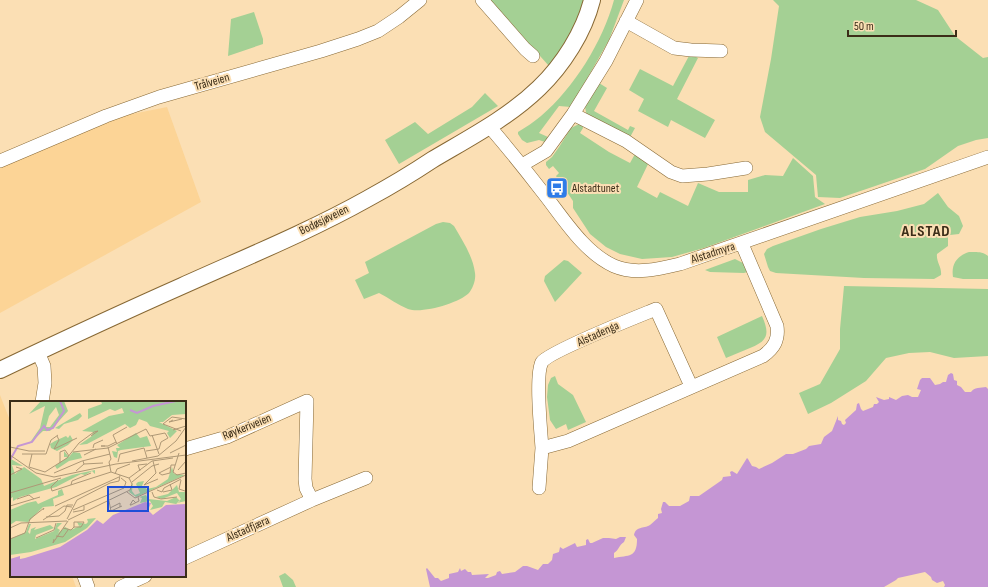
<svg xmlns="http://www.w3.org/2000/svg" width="988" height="587" font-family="'Sofia Sans Condensed',sans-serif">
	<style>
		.built { fill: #fcd496 }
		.green { fill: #a4d094 }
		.water { fill: #c596d4 }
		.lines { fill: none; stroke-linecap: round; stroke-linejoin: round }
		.minor-casing { stroke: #876834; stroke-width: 14 }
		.tertiary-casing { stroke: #876834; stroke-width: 18 }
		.minor { stroke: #fff; stroke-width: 13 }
		.tertiary { stroke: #fff; stroke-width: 16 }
		.labels { text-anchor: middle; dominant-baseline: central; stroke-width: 4; stroke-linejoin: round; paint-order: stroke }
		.street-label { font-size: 12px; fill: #3b2d18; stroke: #fbdfb4 }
		.poi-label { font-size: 12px; fill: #3b2d18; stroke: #fbdfb4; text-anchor: start }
		.district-label { font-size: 16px; font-weight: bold; letter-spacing: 1px; fill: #3b2d18; stroke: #fbdfb4 }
		.inset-river { fill: none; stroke: #c596d4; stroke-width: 2 }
		.inset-road { fill: none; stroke: #ae9876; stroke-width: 1 }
		.view { fill: #1d4ed8; fill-opacity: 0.15; stroke: #1d4ed8; stroke-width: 2 }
		.inset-edge { fill: none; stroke: #3b2d18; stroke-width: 2 }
	</style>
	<rect width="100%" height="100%" fill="#fbdfb4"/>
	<!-- built -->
	<path class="built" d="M167,107L201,202L0,313V168L122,116Z
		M0,395L11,423V576H72L76,587H0Z"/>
	<!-- green -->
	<path class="green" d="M490,0H584L569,39L549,66Z
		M614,0H624L609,40L571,107L559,106L539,133L548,137L545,142L539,140L527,143L522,140L518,134V132C526,127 534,122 541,116C574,88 603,41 614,0Z
		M773,0H916L938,10L955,36L983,58L988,57V138L976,140L958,146L925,169L840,198L818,197L816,175L765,132L760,117L771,59L779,6Z
		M254,12L263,39V44L228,56L231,19Z
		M690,54L698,58L677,99L715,120L705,138L671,120L668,127L638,111L644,99L629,90L640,69L673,86Z
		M599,83L607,88L594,111L628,130L630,126L635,128L629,139L587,117L585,107Z
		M485,93L498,106L399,164L385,140L415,122L428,134L472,107Z
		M579,124L582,125L583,128L580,133L609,152L630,163L635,154L649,162L637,187L657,198L660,192L688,206L698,183L719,192H748V180L765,175L783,176L793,158L813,176L815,197L825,204L704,248L672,257L642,259L620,254L606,247L590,234L573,208V201L556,176L559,173L553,166L549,169L546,165V162L552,157L559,147L571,128Z
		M938,193L948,207L959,216L963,226L959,234L950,235L948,237V246L937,254C936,262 942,267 941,275L934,279L864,278L776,273L770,271L768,267L764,254L767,249L773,246L821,229L860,217L897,211L924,204Z
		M443,222L450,223L454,226C462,240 473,256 475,273C476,280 473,288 469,293C459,303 422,314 408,309C398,305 389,298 379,293L364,299L355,280L369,273L365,262L436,224Z
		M969,252C975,252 983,251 988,256V279H963L953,277C951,264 957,256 969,252Z
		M735,259L743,263L747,272L744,273L710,272L705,270Z
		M564,260L568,261L582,273L555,302L544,281L545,276Z
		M844,286L988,289V356L954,358L930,352L909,353L886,358L866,381L831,403L808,414L799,393L820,384L840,349V329Z
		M762,316C770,334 768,341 750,348C742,351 734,355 726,358L717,337Z
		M555,376L558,384L573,395L586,422L568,430L566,424L556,429L550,420L547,397L548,385L551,378Z
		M285,573L293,580L296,587H283L279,576Z"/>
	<!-- water -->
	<path class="water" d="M951,373L953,374L954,380L957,381V385L961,387L965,392H971C974,387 981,388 986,387L988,389V587H944L945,585L943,581L937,583L932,580L931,577L925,572L898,578L896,580L884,587H430L426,569L427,568L435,578H438L441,581L449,578V574L458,572L460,568L461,571L465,569L468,572H471L472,575L489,574L485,578H488L496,575L497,572L500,571L502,574L515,572L523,566H527L538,570L543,564H548L552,560L553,554L559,552L560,547L563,549L575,543L577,547L586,545V540L588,539L590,543H592L603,538H609L616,539L620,537H626L624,542C619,545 619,550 614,553V558C629,555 637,558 637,539L634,535C636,526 643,529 650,525C653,523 655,520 658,518V514L662,513L661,509L663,502H665L669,506H680L689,501L690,496H699L722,480L723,477L731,476L730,472L732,471L737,474L747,458L748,459L752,466L756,467L759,469L772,463L786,454H793L806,449L809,446L821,444L824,437L832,431L838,416V420L841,421L842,424L844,425L846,423L845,420L856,410L857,404L859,403L861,409L863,411L873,407L874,404H877L879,402L876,397L884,400L889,399V397L896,400L902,396L908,395L912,397H918L921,390L917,389L920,380L922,378H930L935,385L940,384L943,382H946L948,375Z"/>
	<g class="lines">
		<!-- minor casing -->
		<g class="minor-casing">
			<path id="minor" d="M482,0L525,49L533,56
				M626,21L674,48L691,50L721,51
				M573,114L626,141L671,172L682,176L708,174L746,168
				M489,126C507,147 524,168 541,190C562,216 583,252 614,266C635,275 659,269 680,264L988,157
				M0,161L106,116L159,97L321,51L358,39L378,31L399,17L420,0
				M522,165L546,151L573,114L606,61L637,0
				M38,352L44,366L45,383L42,402
				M691,386L656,309C639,316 550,351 542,362C535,374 541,433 542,448L568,441L763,356C774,348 779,340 777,326L742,244
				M185,449L227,437L307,401L305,479L306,488L312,500
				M539,488L542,448
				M185,558L312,500L366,478
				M84,576L88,587
				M121,587L145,576"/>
		</g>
		<!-- tertiary casing -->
		<g class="tertiary-casing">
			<path id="tertiary" d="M0,370C61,341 121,313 182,286C244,258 308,232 367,199C389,187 411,174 432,160C469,138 508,118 539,88C563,65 584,32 592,0"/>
		</g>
		<!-- minor -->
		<use href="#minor" class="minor"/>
		<!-- tertiary -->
		<use href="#tertiary" class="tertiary"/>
	</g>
	<!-- icons -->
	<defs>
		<g id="bus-square" transform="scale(1.15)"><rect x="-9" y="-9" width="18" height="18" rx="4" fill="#2f7ce8" stroke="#fbdfb4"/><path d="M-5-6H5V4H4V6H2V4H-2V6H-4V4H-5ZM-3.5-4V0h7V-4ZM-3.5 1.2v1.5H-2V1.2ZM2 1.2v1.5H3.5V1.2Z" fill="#fff"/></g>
	</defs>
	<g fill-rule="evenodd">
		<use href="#bus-square" x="557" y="188"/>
	</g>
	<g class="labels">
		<!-- street labels -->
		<g class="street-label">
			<text transform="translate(212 82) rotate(-16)">Trålveien</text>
			<text transform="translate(324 220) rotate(-26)">Bodøsjøveien</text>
			<text transform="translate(713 253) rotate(-18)">Alstadmyra</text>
			<text transform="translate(598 334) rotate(-24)">Alstadenga</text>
			<text transform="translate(247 427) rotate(-22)">Røykeriveien</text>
			<text transform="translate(248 529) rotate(-24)">Alstadfjæra</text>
		</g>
		<!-- poi labels -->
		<g class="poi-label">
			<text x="572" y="188">Alstadtunet</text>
		</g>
		<!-- district labels -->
		<g class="district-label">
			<text x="926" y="231">ALSTAD</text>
		</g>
	</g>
	<!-- overview -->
	<g transform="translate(10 401)">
		<rect width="176" height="176" fill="#fbdfb4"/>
		<path d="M31,0H54L58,10L40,30H33L19,43L30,27L35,5L19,13ZM46,6L49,14L40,26H36L39,15ZM91,0H176V13L162,14L153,21H149L167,30L160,37L157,32L159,30L140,25L137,21L129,18L126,24L120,27L115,23L77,43L69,44L82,35L83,31L72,30L99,15L114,12L112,7L105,10L100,8L78,18V8L92,3ZM70,12L72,15L68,19L54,23L49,28L45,27ZM126,32L130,37L137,35L141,45L111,49L108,50L107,57L104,56L102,50L107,51L106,47H110L107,44ZM60,34L63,39L58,44L47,50L41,47L40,43L45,40L56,35L58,37ZM54,50L59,56L63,51L70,52L72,57L59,60L47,68L45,65L58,56H54ZM1,58L13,65L2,64L5,73L14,66L31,78L34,85L62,74L85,69V73L82,70L75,74L71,73L46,86L10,96L3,100V96L0,98ZM162,66L164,73L175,74L126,96L119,91L123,81L122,90L125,94L130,92L126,83L128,81L134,80L132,85L137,88L146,86L158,78ZM167,84L169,91H176V100L167,102L171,98L167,92L152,98L146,96L158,93ZM52,88L54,94L43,98L44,105L33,106L18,121L6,120L0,124V109L17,102L26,100L28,103L48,94V90ZM136,94L138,98L157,100L166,96L170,100L166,103L155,101L152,106L140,109L143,105L140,100L130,102L132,97L129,96ZM86,117L77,127L55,141L21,151L0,154V138L16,131L19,123H21L18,131L20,133L21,128L26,126L24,129L40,124L44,127L26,134L25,138L44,130L47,122H52L47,127L50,129L48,132L55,126L61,129L74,123L69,125L67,121L76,123L75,124L78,121L77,118Z" fill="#a4d094" fill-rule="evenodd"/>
		<path d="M135,101L141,102L138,109L143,114L156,104L176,103V176H0V158L10,155V158L15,157L50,146L77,129L87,119L93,123L103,114Z" fill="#c596d4"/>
		<path class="inset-river" d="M120,9L127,12L143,5L166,0M0,59L8,45L22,41L34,25L37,29L43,27L54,10L50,0"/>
		<path class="inset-road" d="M163,19L159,21L172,18M163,29L176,25M171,30L153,23L162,16L176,18M142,34L149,53M47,35L49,39L44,48L67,37M107,43L103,34L117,26M95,45H91H98L106,41M0,46L19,50H35M98,46L101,58M83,47L84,43L93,39M63,51L98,47L136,28L140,35L155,32L158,37L151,41L149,48L136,50M160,52L176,44M169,52L163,71L167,74L176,72M12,53H36L41,39L48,34M22,53L19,66L35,71L57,57L69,42L84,31L88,30L81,35M0,54L26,72L44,76L106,63L176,54M74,54L86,48M122,60L148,55L166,40L176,26M143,60L146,72L134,84L148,78M108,61L110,53L134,47L137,57M50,62V51L55,49L59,55M74,63L93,62M161,66L149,72L152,74L160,72L161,64H165M168,69L176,60M66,70L74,63L73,60M130,70L128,64L137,63M101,71L99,61L101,58M44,72L72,60L100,53M105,73L107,68L120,63M0,74L12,68L6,66M119,77L142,60L163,57M48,79L41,86L42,90L101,71M171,79L169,88L175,90M122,81L142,65L149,63M61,84L62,80L81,72M147,89L152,91L154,87L171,78M117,91L125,97L176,74M142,91L144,96L151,98L167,96M153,91L162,89L160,83M0,92L51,77M7,98L19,94L24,98M99,100L101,110L112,105M126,102L123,99L120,104H121L129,100L128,96M0,105L30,96M45,105L109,76M100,107L110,102V106M63,109L114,87L116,81L111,77M63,111L74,109V105M36,116L49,115L55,110L57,104H63M57,118L67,99L100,82L109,80L110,74M33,119L54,105L62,106M58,119L120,89L122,83L119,77L101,71M0,127L11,122L57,120M53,127L61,129L64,126H71L74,121H64V126M46,135L53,136L58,129M26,137L44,129L46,122M0,138L15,132L20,118L34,107L33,109M44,138L43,142L58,120"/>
		<path class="view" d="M98,86H138V110H98Z"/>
		<rect width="176" height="176" class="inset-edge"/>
	</g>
	<!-- scale -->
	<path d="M848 30v6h108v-6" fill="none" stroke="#3b2d18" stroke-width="2"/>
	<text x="854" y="30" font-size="12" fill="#3b2d18" stroke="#fbdfb4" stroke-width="3" paint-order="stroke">50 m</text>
</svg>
